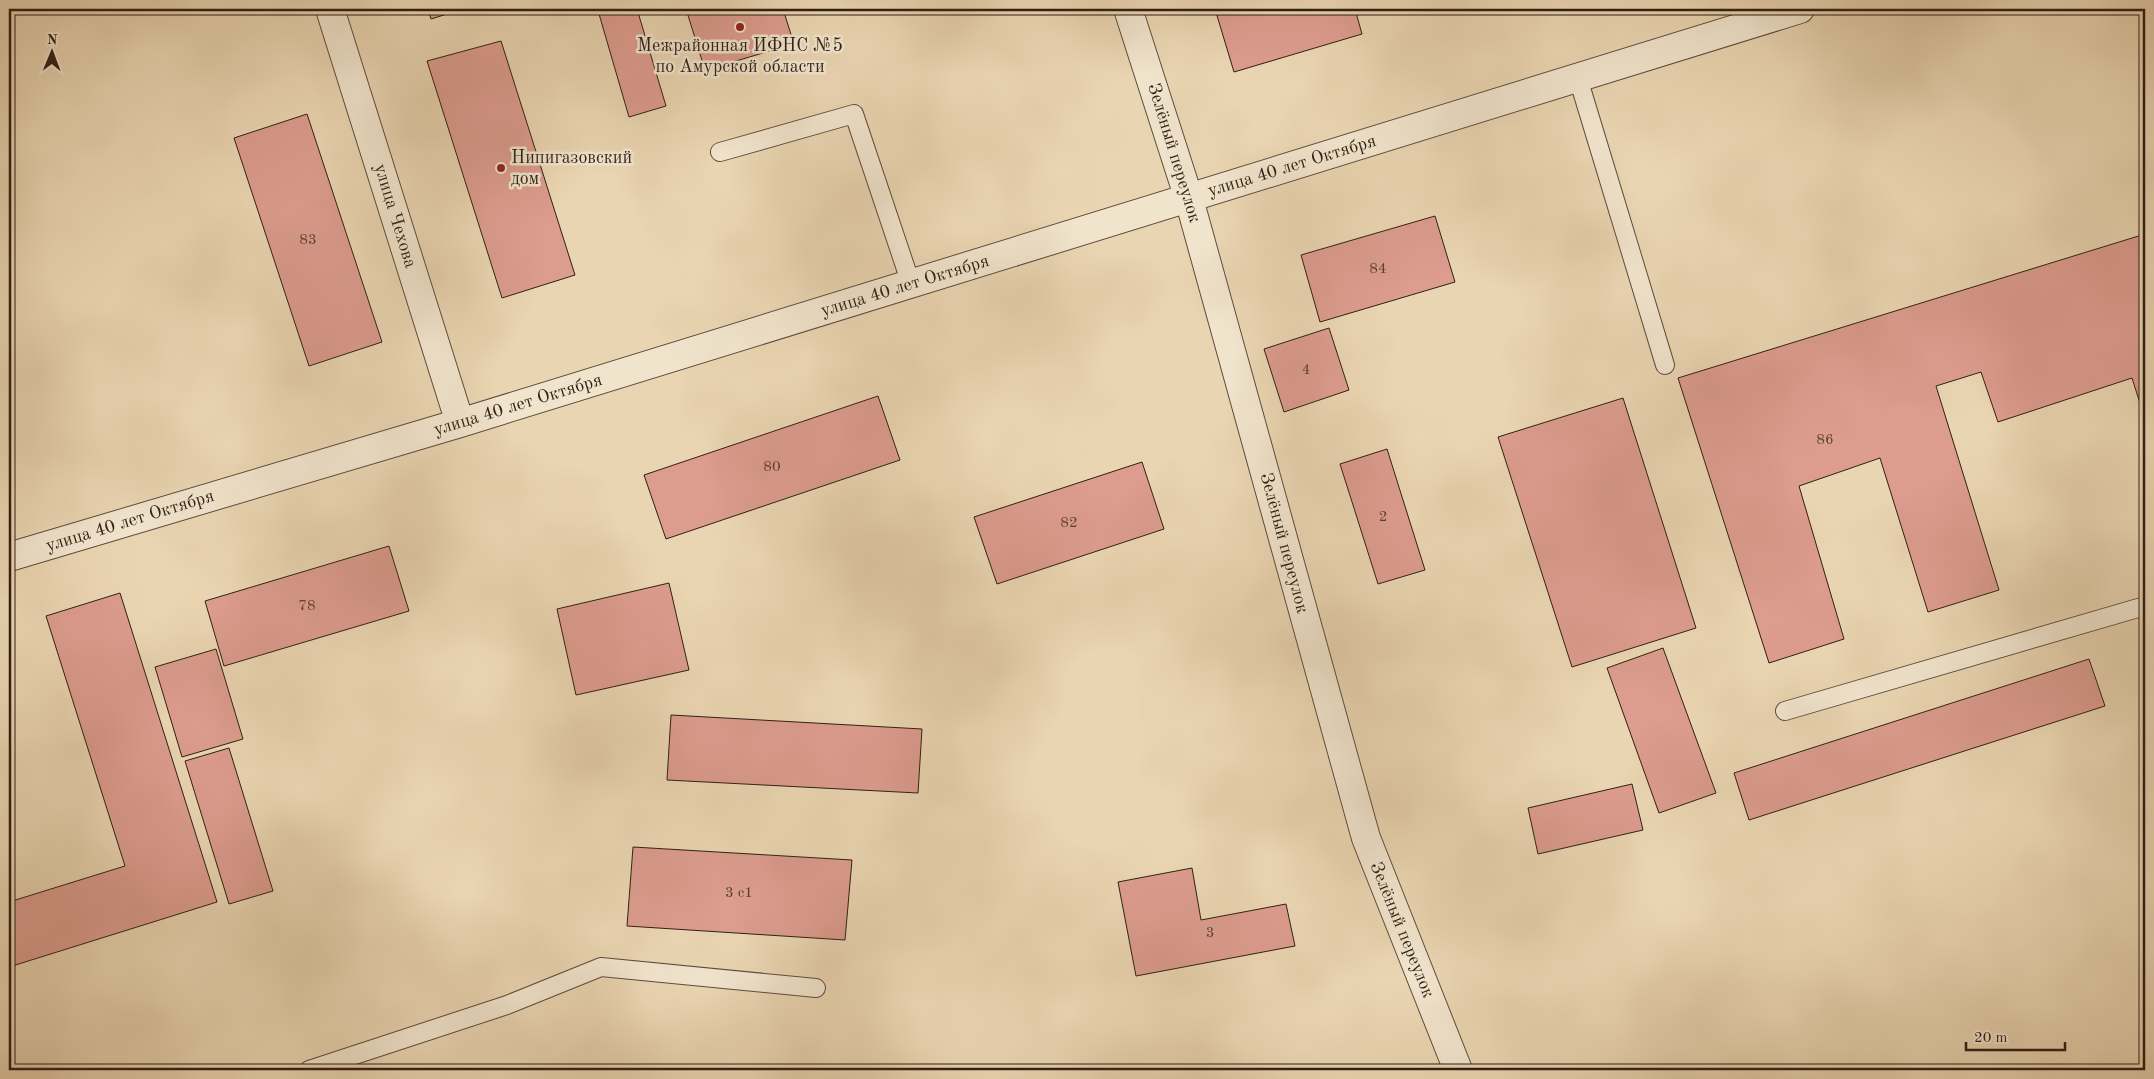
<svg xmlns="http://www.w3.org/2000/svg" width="2154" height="1079" font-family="'Old Standard TT',serif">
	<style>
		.building { fill: #dc9c8e; stroke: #2e1f15 }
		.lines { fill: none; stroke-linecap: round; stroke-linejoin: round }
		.lane-casing { stroke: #5d4c3c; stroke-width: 20 }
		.street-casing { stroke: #5d4c3c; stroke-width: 30 }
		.lane { stroke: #f1e4cd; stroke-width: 18 }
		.street { stroke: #f1e4cd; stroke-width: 28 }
		.poi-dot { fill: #8f2418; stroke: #f1e4cd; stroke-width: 2 }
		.labels { text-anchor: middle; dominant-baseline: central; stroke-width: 5; stroke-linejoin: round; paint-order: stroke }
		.number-label { font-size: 15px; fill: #5a3e33 }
		.poi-label { font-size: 18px; fill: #2e1f15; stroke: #f1e4cd }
		.street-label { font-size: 18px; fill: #2e1f15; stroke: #f1e4cd }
	</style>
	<rect width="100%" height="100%" fill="#ead5b2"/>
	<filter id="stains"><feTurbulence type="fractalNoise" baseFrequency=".004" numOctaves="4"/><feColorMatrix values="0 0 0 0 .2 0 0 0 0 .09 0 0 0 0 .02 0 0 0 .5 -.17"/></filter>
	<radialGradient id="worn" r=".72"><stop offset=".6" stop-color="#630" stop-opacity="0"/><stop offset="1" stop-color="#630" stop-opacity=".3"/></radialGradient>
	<!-- building -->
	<path class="building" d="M428,9H463L431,19Z
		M616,9H637L666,106L629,117L599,14Z
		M686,9H783L794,44L705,70Z
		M1215,9H1355L1362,34L1234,72Z
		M501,41L575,275L502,298L427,61Z
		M307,114L382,342L309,366L234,138Z
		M1435,216L1455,282L1320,322L1301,255Z
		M2145,234V419L2132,378L1998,422L1981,372L1936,386L1999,590L1928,612L1880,458L1799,486L1844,639L1769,663L1678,378Z
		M1329,328L1349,390L1284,412L1264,349Z
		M878,396L900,460L666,539L644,475Z
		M1623,398L1696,628L1572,667L1498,437Z
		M1387,449L1425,570L1378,584L1340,464Z
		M1142,462L1164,529L997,584L974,517Z
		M389,546L409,611L224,666L205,601Z
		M669,583L689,670L576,695L557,609Z
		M120,593L217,902L9,967V902L125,866L46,616Z
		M1663,648L1716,793L1659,813L1607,668Z
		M216,649L243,739L182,757L155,667Z
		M2089,659L2105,706L1749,820L1734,773Z
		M671,715L922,729L918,793L667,780Z
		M229,748L273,891L229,904L185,761Z
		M1632,784L1643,830L1538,854L1528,808Z
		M633,847L852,860L845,940L627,926Z
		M1192,868L1201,920L1286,904L1295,946L1136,976L1118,882Z"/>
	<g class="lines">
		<!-- lane casing -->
		<g class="lane-casing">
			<path id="lane" d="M1578,78L1665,365
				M720,152L854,114L911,284
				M1785,711L2145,606
				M309,1070L507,1005L601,967L816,988"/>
		</g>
		<!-- street casing -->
		<g class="street-casing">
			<path id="street" d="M330,9L460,423
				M1128,9L1189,199L1366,838L1458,1070
				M9,557L460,423L1800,9"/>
		</g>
		<!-- lane -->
		<use href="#lane" class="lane"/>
		<!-- street -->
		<use href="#street" class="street"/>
	</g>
	<!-- markers -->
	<g class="poi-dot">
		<circle cx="740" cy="27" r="5"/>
		<circle cx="501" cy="168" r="5"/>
	</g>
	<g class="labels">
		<!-- number labels -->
		<g class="number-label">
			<text x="308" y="240">83</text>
			<text x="1378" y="269">84</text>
			<text x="1306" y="370">4</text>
			<text x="1825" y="440">86</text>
			<text x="772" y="467">80</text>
			<text x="1383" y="517">2</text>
			<text x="1069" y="523">82</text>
			<text x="307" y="606">78</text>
			<text x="739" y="893">3 с1</text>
			<text x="1210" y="933">3</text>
		</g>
		<!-- poi labels -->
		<g class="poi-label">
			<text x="740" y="46">Межрайонная ИФНС №5<tspan x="740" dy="21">по Амурской области</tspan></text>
			<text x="511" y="158" text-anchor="start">Нипигазовский<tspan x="511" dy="21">дом</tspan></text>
		</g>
		<!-- street labels -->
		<g class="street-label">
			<text transform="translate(1174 153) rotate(73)">Зелёный переулок</text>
			<text transform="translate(1292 166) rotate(-17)">улица 40 лет Октября</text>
			<text transform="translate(395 216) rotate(73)">улица Чехова</text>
			<text transform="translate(905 286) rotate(-17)">улица 40 лет Октября</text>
			<text transform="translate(518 405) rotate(-17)">улица 40 лет Октября</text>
			<text transform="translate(130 521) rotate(-17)">улица 40 лет Октября</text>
			<text transform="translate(1284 543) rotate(75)">Зелёный переулок</text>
			<text transform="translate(1402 930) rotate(68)">Зелёный переулок</text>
		</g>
	</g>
	<!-- margin -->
	<rect width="2154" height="1079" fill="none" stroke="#ead5b2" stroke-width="30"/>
	<rect x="10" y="10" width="2134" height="1059" fill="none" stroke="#2e1f15" stroke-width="2.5"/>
	<rect x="15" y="15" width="2124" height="1049" fill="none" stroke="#2e1f15"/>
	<!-- north arrow -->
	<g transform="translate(52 52) rotate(1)" stroke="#f1e4cd" stroke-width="4" paint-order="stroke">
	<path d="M0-4L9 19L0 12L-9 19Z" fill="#2e1f15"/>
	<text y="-8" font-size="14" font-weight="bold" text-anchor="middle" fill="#2e1f15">N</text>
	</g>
	<!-- scale -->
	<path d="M1966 1042v8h99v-8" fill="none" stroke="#2e1f15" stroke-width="2.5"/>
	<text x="1974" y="1042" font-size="15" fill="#2e1f15" stroke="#f1e4cd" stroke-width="4" paint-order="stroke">20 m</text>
	<rect width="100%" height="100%" filter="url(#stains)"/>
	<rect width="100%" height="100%" fill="url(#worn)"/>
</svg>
